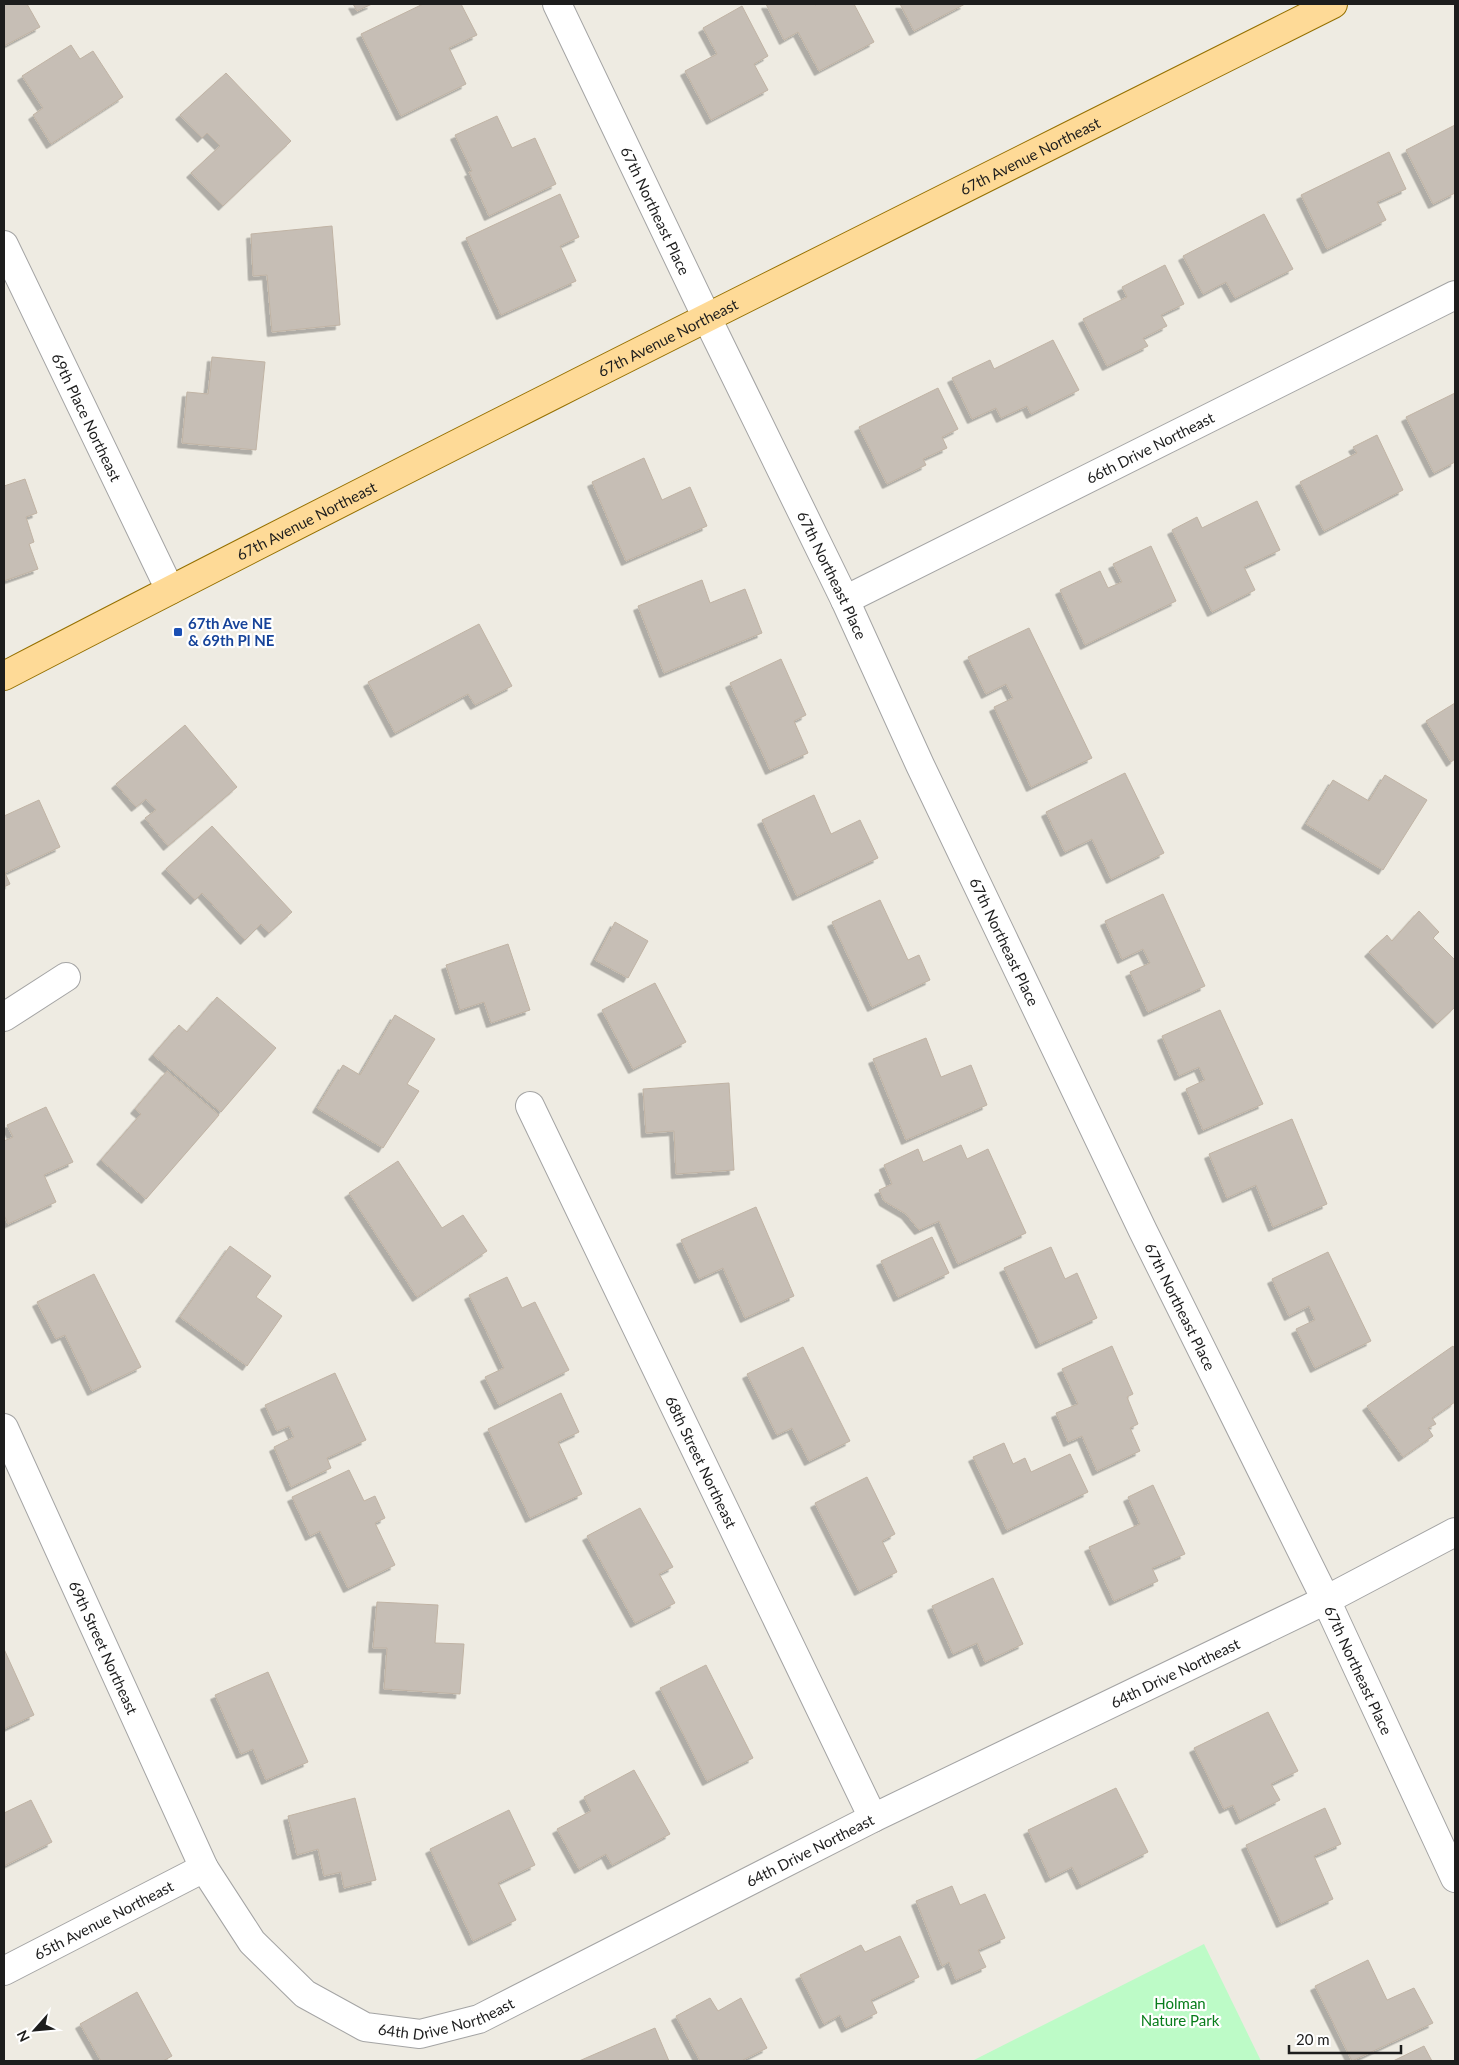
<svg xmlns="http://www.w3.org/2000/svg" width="1459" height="2065" font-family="Lato,sans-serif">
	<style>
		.park { fill: #bdfbc7 }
		.building { fill: #c6beb5; stroke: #c0b3a4; filter: url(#shadow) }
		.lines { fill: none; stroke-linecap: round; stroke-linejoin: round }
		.minor-casing { stroke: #a4a4a4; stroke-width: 30 }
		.major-casing { stroke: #957000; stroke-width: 30 }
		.minor { stroke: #fff; stroke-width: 28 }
		.major { stroke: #feda97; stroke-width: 28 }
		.transit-dot { fill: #1a4fb4; stroke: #fff; stroke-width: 2 }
		.labels { text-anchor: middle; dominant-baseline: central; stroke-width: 4.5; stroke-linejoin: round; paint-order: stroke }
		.street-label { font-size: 15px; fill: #1d1d1d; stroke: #fff }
		.transit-label { font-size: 15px; font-weight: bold; fill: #164399; stroke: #fff; text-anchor: start }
		.park-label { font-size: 15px; fill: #087d1b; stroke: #fff }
	</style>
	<defs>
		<filter id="shadow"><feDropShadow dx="-4.5" dy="4.5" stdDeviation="0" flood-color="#0004"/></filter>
	</defs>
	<rect width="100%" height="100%" fill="#eeebe2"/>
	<!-- park -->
	<path class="park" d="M1204,1944L1261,2061H972Z"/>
	<!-- building -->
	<path class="building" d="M4,4H27L40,27L4,46Z
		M353,4H372L357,11Z
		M423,4H461L477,35L449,48L466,84L401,116L361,34Z
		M766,4H814L815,5L818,4H854L874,42L819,71L798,32L784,40Z
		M900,4H965L914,31Z
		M742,6L768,56L754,64L768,90L711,120L685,71L717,54L703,28Z
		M71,45L80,59L93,51L123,97L51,144L33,115L43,108L22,76Z
		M226,73L291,141L223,206L191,173L220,146L207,133L202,138L180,115Z
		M497,116L512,148L535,138L556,184L489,216L469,172L472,171L455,135Z
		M1455,125V193L1433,204L1406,150Z
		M1389,152L1406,189L1377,202L1386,220L1327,249L1301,195Z
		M560,194L579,237L560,246L576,281L501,315L466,238Z
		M1264,214L1293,269L1235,298L1226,282L1203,294L1183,256Z
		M332,226L340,325L272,332L267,275L253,276L251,234Z
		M1165,265L1184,304L1161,315L1167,326L1143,338L1148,346L1107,366L1083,319L1127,297L1122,287Z
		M1053,340L1079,390L1031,414L1027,406L1001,418L996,408L972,419L952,378L990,360L994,369Z
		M212,357L265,362L256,450L182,443L187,392L208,394Z
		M938,388L958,429L942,437L947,448L923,459L926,465L887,484L859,427Z
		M1455,393V462L1434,473L1406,417Z
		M1377,435L1403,490L1324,531L1300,482L1357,453L1353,447Z
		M644,458L662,500L690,487L707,526L626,561L592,482Z
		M25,479L37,513L26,517L34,542L29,544L38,569L4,581V486Z
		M1257,501L1280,550L1244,567L1255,590L1212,612L1172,530L1197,517L1202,528Z
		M1151,546L1176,601L1085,645L1060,590L1100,571L1108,588L1122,582L1113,564Z
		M702,580L710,603L745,589L762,633L664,673L638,606Z
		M479,624L512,686L475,705L468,694L395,733L368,682Z
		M1029,628L1092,758L1031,787L994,707L1013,698L1006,684L986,694L968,657Z
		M781,659L806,715L794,721L808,753L770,770L730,683Z
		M1455,703V759L1451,762L1426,721Z
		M185,725L237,787L168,846L145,818L156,810L146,799L136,807L116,784Z
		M1125,773L1164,853L1111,879L1092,839L1065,852L1046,812Z
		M1385,775L1427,800L1383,870L1306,824L1333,780L1369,801Z
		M814,795L831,834L860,820L878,858L797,896L762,820Z
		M39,800L60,847L5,873L10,884L4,887V816Z
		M212,826L292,912L269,933L261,924L245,940L202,893L195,900L166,869Z
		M1163,894L1205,986L1148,1012L1130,972L1150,963L1143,949L1122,959L1105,921Z
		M880,900L908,960L919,955L930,980L872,1007L832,922Z
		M1419,911L1439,932L1433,938L1455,960V1007L1437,1024L1369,952L1387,935L1392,941Z
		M615,922L648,941L628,978L595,960Z
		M508,944L530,1010L491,1023L484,1002L460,1010L446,965Z
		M655,983L686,1042L633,1069L602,1010Z
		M217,997L276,1048L221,1112L153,1055L179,1025L187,1032Z
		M1220,1010L1263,1104L1203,1130L1186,1089L1205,1080L1199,1067L1179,1076L1162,1036Z
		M395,1015L435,1039L407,1084L419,1091L383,1148L317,1108L343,1065L360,1075Z
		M926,1038L941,1077L971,1065L987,1105L906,1140L873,1059Z
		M167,1071L219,1115L146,1199L101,1160L141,1114L135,1109Z
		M729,1083L734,1170L676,1174L674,1131L646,1133L643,1089Z
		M46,1107L73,1162L44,1175L56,1202L8,1224L4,1215V1141L13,1137L7,1125Z
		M1292,1119L1327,1204L1273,1227L1256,1185L1227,1198L1209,1154Z
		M961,1145L967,1159L988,1149L1026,1233L958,1264L939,1221L919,1230L906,1214L884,1201L879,1190L892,1184L884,1165L918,1149L923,1162Z
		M398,1161L442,1228L463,1215L487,1251L417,1297L349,1193Z
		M756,1207L794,1296L745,1318L723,1268L699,1279L681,1240Z
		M932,1237L949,1273L898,1297L881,1261Z
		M230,1246L271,1276L256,1297L282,1316L247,1366L180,1317Z
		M1051,1247L1065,1279L1077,1273L1097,1318L1040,1344L1004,1268Z
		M1328,1252L1371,1341L1315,1368L1296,1329L1315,1320L1309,1306L1289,1316L1272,1279Z
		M94,1274L141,1367L92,1391L65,1335L56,1339L37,1302Z
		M507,1277L522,1308L535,1302L569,1370L499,1405L485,1377L504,1368L469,1295Z
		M1112,1346L1133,1394L1127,1397L1138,1424L1130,1428L1140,1451L1097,1471L1082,1436L1068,1442L1056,1413L1078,1404L1062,1369Z
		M1453,1346L1455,1349V1402L1432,1418L1436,1424L1428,1428L1433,1436L1403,1457L1367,1406Z
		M803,1347L850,1441L809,1461L792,1428L777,1435L747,1374Z
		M335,1373L366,1440L327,1458L331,1468L291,1487L274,1447L294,1437L289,1426L277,1431L265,1405Z
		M561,1393L579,1432L558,1442L582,1494L530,1518L488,1429Z
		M1004,1443L1013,1464L1025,1458L1031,1472L1070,1454L1088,1492L1007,1530L973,1457Z
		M349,1470L364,1501L375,1496L385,1518L375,1523L395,1565L348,1588L320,1531L310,1536L292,1497Z
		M867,1477L895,1534L882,1541L897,1572L859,1591L815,1503Z
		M1153,1485L1185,1554L1152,1568L1158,1581L1114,1601L1089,1547L1140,1524L1128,1497Z
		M640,1508L673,1567L659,1574L675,1603L635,1623L587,1536Z
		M993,1578L1023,1644L985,1662L977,1643L953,1654L932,1606Z
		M377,1602L438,1605L435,1643L464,1644L460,1694L384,1689L387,1648H373Z
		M4,1649L34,1715L4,1729Z
		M706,1665L753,1758L707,1781L660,1688Z
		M268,1672L308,1762L266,1780L253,1749L241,1754L215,1695Z
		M1268,1712L1298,1771L1271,1784L1280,1800L1240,1820L1233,1805L1224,1809L1194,1748Z
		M634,1770L670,1834L612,1865L606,1854L579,1869L557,1829L591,1811L584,1797Z
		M1116,1788L1148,1852L1081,1885L1072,1867L1050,1878L1028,1830Z
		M355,1798L376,1880L344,1888L341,1872L324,1876L318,1849L297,1855L288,1816Z
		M31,1800L52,1842L4,1866V1813Z
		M1325,1808L1341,1844L1314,1856L1333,1899L1281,1923L1246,1845Z
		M509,1810L535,1865L498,1883L516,1920L473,1941L430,1849Z
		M952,1886L960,1905L985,1894L1005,1938L978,1950L986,1967L956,1980L949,1962L942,1966L916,1901Z
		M900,1936L919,1977L871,2000L877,2013L846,2028L840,2015L824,2024L800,1975L861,1945L865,1952Z
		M1368,1960L1387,2000L1414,1988L1433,2023L1352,2061L1315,1986Z
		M137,1992L172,2056L163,2061H101L80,2024Z
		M710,1998L718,2011L741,1998L767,2048L743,2060L744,2061H700L676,2016Z
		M655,2028L669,2061H579Z
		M1424,2046L1432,2061H1393Z"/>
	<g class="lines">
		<!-- minor casing -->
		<g class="minor-casing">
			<g id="minor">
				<path id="s1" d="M557,4L707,318L845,600L920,765L1143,1231L1326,1600L1455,1878"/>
				<path id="s2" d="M4,245L170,590"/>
				<path id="s3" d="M845,600L1455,295"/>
				<path d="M4,1017L66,977"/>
				<path id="s4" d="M530,1106L873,1818"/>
				<path id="s5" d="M4,1428L204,1868L252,1942L305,1994L365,2027L420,2034L479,2019L873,1818L1326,1600L1455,1532"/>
				<path id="s6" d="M4,1971L204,1868"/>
			</g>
		</g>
		<!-- major casing -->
		<g class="major-casing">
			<g id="major">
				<path id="s7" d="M4,676C445,447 890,226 1333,4"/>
			</g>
		</g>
		<!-- minor -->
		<use href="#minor" class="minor"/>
		<!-- major -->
		<use href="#major" class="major"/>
	</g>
	<!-- markers -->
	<rect class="transit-dot" x="173" y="627" width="10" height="10" rx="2.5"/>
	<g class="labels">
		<!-- street labels -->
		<g class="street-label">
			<text stroke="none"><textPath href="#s7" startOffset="1150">67th Avenue Northeast</textPath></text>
			<text stroke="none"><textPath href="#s1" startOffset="229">67th Northeast Place</textPath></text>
			<text stroke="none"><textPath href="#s7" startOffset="745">67th Avenue Northeast</textPath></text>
			<text stroke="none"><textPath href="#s2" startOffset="191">69th Place Northeast</textPath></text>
			<text stroke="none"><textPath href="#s3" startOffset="341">66th Drive Northeast</textPath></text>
			<text stroke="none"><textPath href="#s7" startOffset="340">67th Avenue Northeast</textPath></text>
			<text stroke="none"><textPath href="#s1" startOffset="634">67th Northeast Place</textPath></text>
			<text stroke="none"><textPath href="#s1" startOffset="1039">67th Northeast Place</textPath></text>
			<text stroke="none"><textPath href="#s1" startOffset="1444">67th Northeast Place</textPath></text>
			<text stroke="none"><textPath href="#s4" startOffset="395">68th Street Northeast</textPath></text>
			<text stroke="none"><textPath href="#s5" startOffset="241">69th Street Northeast</textPath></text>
			<text stroke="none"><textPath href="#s1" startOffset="1849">67th Northeast Place</textPath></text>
			<text stroke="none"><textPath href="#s5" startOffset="1608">64th Drive Northeast</textPath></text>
			<text stroke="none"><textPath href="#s5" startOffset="1202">64th Drive Northeast</textPath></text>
			<text stroke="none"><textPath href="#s6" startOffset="112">65th Avenue Northeast</textPath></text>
			<text stroke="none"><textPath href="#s5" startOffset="798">64th Drive Northeast</textPath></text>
		</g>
		<!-- transit labels -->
		<g class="transit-label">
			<text x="188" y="623">67th Ave NE<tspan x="188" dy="17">&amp; 69th Pl NE</tspan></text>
		</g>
		<!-- park labels -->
		<g class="park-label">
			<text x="1180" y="2003">Holman<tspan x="1180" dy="17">Nature Park</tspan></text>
		</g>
	</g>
	<!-- border -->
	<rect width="1459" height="2065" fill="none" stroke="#1d1d1d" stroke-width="10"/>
	<!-- north arrow -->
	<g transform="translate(35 2030) rotate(243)" stroke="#ffffff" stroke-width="4" paint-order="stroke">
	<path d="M0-4L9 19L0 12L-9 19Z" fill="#1d1d1d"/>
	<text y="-8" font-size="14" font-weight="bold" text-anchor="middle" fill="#1d1d1d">N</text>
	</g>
	<!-- scale -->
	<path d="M1289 2045v8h112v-8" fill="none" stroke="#1d1d1d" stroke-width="2.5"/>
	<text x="1296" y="2045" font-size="15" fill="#1d1d1d" stroke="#ffffff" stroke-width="4" paint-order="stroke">20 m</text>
</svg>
